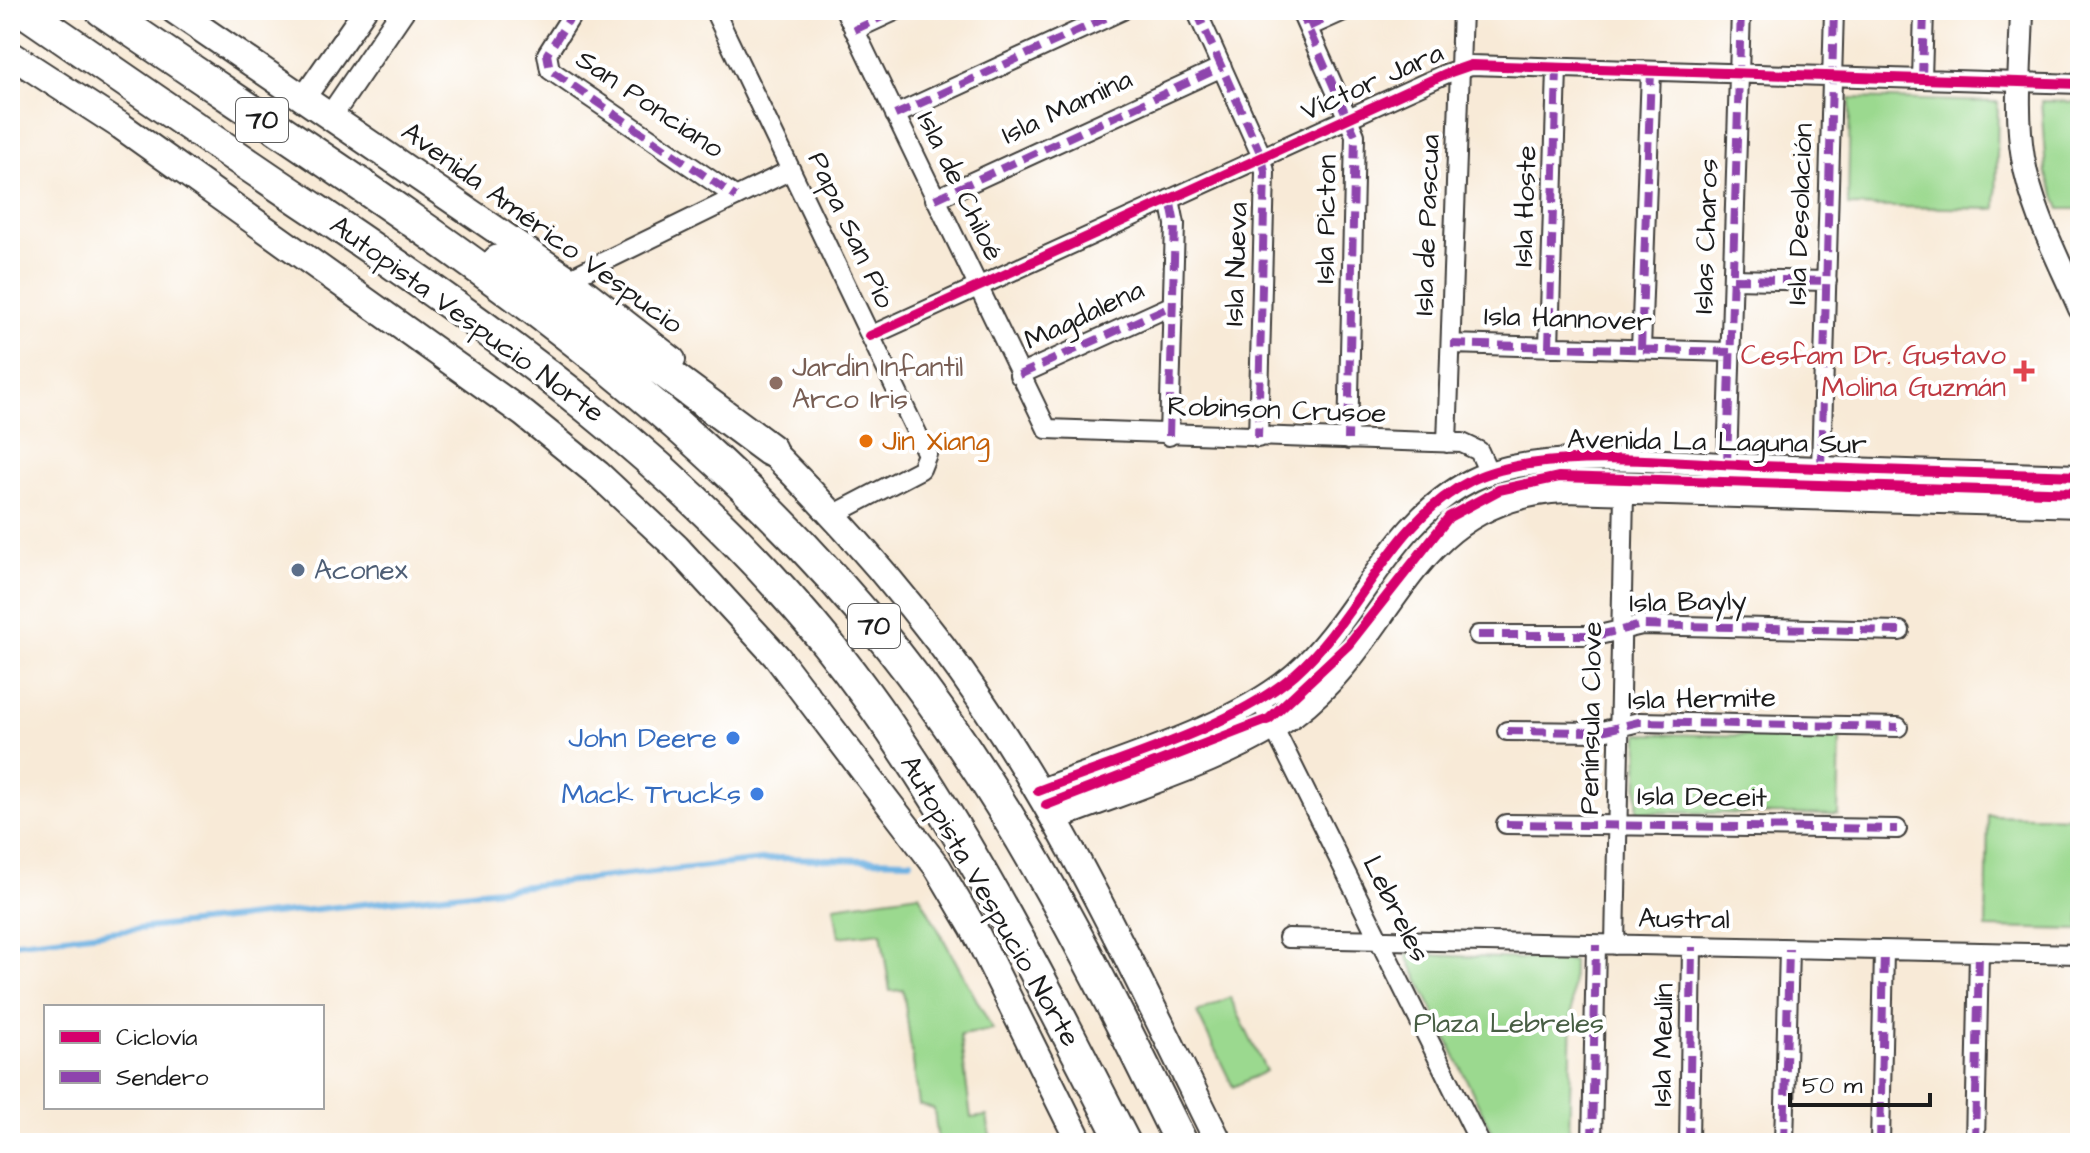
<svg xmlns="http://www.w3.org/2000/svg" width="2090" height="1153" font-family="'Architects Daughter',sans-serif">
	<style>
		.green { fill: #9bd98f; stroke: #5c7a56; stroke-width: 2 }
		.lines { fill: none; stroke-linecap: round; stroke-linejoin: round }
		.stream { stroke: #6cb1e2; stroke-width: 6 }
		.minor-casing { stroke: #3d3b38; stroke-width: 22 }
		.tertiary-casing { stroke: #3d3b38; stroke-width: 26 }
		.secondary-casing { stroke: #3d3b38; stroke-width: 30 }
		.motorway-casing { stroke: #3d3b38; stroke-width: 36 }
		.minor { stroke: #fff; stroke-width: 18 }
		.tertiary { stroke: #fff; stroke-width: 22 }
		.secondary { stroke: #fff; stroke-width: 26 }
		.motorway { stroke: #fff; stroke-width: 32 }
		.quiet { stroke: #8e44ad; stroke-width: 8; stroke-dasharray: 16 8; stroke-linecap: butt }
		.cycleway-casing { stroke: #fff; stroke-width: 15 }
		.cycleway { stroke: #d6006c; stroke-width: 10 }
		.health-dot { fill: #e0444e; stroke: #fff; stroke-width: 3 }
		.education-dot { fill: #8d6e63; stroke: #fff; stroke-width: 3 }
		.food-dot { fill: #e8710a; stroke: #fff; stroke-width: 3 }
		.service-dot { fill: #5c6f8a; stroke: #fff; stroke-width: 3 }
		.shop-dot { fill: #3f7fe0; stroke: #fff; stroke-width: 3 }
		.labels { text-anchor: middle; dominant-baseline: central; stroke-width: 8; stroke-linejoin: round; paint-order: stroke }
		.shield { fill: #fff; stroke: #606060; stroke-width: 2 }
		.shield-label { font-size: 26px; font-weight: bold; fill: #1c1c1c }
		.street-label { font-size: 28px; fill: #1c1c1c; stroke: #fff }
		.health-label { font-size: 28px; fill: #be3a42; stroke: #fff; text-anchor: end }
		.education-label { font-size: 28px; fill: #785e54; stroke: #fff; text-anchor: start }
		.food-label { font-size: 28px; fill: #c56008; stroke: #fff; text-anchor: start }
		.service-label { font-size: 28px; fill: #4e5e75; stroke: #fff; text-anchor: start }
		.shop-label { font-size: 28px; fill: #366cbe; stroke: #fff; text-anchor: end }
		.park-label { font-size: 28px; fill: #485e44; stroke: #fff }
	</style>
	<rect width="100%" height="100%" fill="#fff"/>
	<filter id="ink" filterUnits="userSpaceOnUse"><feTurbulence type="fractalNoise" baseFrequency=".0125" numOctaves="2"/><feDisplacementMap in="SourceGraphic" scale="16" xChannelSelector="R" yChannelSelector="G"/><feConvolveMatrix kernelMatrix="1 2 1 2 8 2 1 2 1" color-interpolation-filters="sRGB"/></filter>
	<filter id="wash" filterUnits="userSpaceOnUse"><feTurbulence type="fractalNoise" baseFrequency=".006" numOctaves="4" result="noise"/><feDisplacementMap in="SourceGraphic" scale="32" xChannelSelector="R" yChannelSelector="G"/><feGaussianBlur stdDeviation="1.8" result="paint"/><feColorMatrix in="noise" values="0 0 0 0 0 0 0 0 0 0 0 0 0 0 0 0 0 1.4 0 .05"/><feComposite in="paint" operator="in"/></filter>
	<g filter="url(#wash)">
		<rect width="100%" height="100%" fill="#f8ead7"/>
		<!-- green -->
		<path class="green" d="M1850,98L1998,102L1996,209L1848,206Z
			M2041,101L2080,102V209H2060L2046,172Z
			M1639,734L1840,737L1838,815L1637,812Z
			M1988,815L2080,817V930L1986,928Z
			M919,894L993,1030L960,1035L971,1118L987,1116L991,1141L938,1143L934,1109L919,1105L903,990L890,991L881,932L839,937L834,906Z
			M1406,954L1573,961L1569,1143H1497Z
			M1230,997L1266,1071L1233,1087L1197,1013Z"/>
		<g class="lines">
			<!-- stream -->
			<path class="stream" d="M10,943L780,858L911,861"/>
		</g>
	</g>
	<g filter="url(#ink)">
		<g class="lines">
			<!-- minor casing -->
			<g class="minor-casing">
				<path id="minor" d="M575,10L547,54L550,70L736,197
					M714,10L927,454L921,469L831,516
					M845,10L1047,429L1462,443L1479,451L1489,473
					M1196,10L1262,157L1265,172L1258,438
					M1300,10L1355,135L1348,440
					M1308,27L1346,10
					M854,30L897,10
					M1922,79L1924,10
					M895,115L1123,10
					M935,199L1222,67
					M568,279L791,170
					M1733,279L1827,281
					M870,336L1445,74L1471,65L2080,84
					M1451,344L1730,352
					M1549,347L1557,68
					M1641,349L1651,71
					M1019,375L1173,305
					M1169,436L1175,224L1170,199
					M1447,443L1462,10
					M1727,465L1741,10
					M1821,468L1834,10
					M1478,635H1599L1642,625L1900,631
					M1260,700L1480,1143
					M1507,731L1598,732L1639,722L1898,727
					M1506,824L1897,829
					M1288,938L2080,954
					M1615,945L1624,493
					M1592,1143L1596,945
					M1689,1143L1692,947
					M1784,1143L1789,949
					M1880,1143L1884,951
					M1975,1143L1979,952"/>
			</g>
			<!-- tertiary casing -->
			<g class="tertiary-casing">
				<path id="tertiary" d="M2022,10C2021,59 2015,110 2023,158C2032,211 2059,260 2080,309
					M303,99L365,10
					M330,117L403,10
					M1038,791C1115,761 1233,728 1295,674C1361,616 1390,521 1472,480C1542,446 1682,463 1760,466C1867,470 1973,473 2080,476
					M1053,820C1126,791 1232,760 1294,715C1400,636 1408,499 1565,491L2080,506"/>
			</g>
			<!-- secondary casing -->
			<g class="secondary-casing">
				<path id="secondary" d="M174,10L568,279L672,360
					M10,54L121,126L524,414L598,474L676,547L777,657L938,868L974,929L1080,1143
					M757,437C823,502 886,572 942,646C1056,797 1135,974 1219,1143"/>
			</g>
			<!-- motorway casing -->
			<g class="motorway-casing">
				<path id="motorway" d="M23,10C121,77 218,145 317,211C507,340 680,462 827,643C948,794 1036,971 1124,1143
					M102,10C384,203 675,376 890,646C1011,798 1096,970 1181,1143
					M499,261L593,319L770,450"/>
			</g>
			<!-- minor -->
			<use href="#minor" class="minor"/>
			<!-- tertiary -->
			<use href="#tertiary" class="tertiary"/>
			<!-- secondary -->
			<use href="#secondary" class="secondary"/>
			<!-- motorway -->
			<use href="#motorway" class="motorway"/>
			<!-- quiet -->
			<path class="quiet" d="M575,10L547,54L550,70L736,197
				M1196,10L1262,157L1265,172L1258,438
				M1300,10L1355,135L1348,440
				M1308,27L1346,10
				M854,30L897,10
				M1922,79L1924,10
				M895,115L1123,10
				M935,199L1222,67
				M1733,279L1827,281
				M1451,344L1730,352
				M1549,347L1557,68
				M1641,349L1651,71
				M1019,375L1173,305
				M1169,436L1175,224L1170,199
				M1727,465L1741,10
				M1821,468L1834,10
				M1478,635H1599L1642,625L1900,631
				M1507,731L1598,732L1639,722L1898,727
				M1506,824L1897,829
				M1592,1143L1596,945
				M1689,1143L1692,947
				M1784,1143L1789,949
				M1880,1143L1884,951
				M1975,1143L1979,952"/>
			<!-- cycleway casing -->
			<g class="cycleway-casing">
				<path id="cycleway" d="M870,336L1445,74L1471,65L2080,84
					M1038,791C1115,761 1233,728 1295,674C1361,616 1390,521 1472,480C1542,446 1682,463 1760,466C1867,470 1973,473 2080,476
					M1046,805L1269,719L1349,644L1449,517L1499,490L1559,477L2080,493"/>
			</g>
			<!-- cycleway -->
			<use href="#cycleway" class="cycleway"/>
		</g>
	</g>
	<!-- markers -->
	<path class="health-dot" d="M2020 359h8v8h8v8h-8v8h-8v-8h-8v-8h8z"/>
	<circle class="education-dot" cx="776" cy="383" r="8"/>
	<circle class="food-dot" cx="866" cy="441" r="8"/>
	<circle class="service-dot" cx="298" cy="570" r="8"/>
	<g class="shop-dot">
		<circle cx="733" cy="738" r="8"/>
		<circle cx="757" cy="794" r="8"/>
	</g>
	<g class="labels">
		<!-- shield labels -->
		<g class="shield">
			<rect x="236" y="98" width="52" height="44" rx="6"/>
			<rect x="848" y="604" width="52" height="44" rx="6"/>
		</g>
		<g class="shield-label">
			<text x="262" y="120">70</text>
			<text x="874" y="626">70</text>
		</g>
		<!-- street labels -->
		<g class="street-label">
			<text transform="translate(1372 82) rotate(-24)">Víctor Jara</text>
			<text transform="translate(650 104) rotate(34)">San Ponciano</text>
			<text transform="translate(1067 107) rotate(-25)">Isla Mamina</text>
			<text transform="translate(960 186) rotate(64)">Isla de Chiloé</text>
			<text transform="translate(1525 206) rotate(-88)">Isla Hoste</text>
			<text transform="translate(1800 214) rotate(-88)">Isla Desolación</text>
			<text transform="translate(1326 219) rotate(-89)">Isla Picton</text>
			<text transform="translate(1427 225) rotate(-88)">Isla de Pascua</text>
			<text transform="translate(542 228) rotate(36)">Avenida Américo Vespucio</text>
			<text transform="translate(851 230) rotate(65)">Papa San Pío</text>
			<text transform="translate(1706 236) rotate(-88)">Islas Charos</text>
			<text transform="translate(1236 264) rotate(-88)">Isla Nueva</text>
			<text transform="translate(1084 315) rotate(-25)">Magdalena</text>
			<text transform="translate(467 319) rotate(36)">Autopista Vespucio Norte</text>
			<text transform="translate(1568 319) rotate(2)">Isla Hannover</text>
			<text transform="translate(1277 410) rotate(2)">Robinson Crusoe</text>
			<text transform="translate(1717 442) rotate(1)">Avenida La Laguna Sur</text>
			<text transform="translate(1688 602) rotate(-1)">Isla Bayly</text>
			<text transform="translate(1702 699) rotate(-1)">Isla Hermite</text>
			<text transform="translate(1591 718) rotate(-89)">Península Clove</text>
			<text transform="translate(1702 797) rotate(1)">Isla Deceit</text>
			<text transform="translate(990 901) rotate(60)">Autopista Vespucio Norte</text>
			<text transform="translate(1396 909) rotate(63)">Lebreles</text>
			<text transform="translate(1684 919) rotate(1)">Austral</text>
			<text transform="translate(1663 1045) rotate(-89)">Isla Meulín</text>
		</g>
		<!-- health labels -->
		<g class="health-label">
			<text x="2006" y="355">Cesfam Dr. Gustavo<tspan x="2006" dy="32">Molina Guzmán</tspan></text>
		</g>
		<!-- education labels -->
		<g class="education-label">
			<text x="792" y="367">Jardin Infantil<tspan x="792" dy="32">Arco Iris</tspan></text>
		</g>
		<!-- food labels -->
		<g class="food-label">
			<text x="882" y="441">Jin Xiang</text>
		</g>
		<!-- service labels -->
		<g class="service-label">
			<text x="314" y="570">Aconex</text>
		</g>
		<!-- shop labels -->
		<g class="shop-label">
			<text x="717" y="738">John Deere</text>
			<text x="741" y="794">Mack Trucks</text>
		</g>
		<!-- park labels -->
		<g class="park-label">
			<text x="1509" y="1023">Plaza Lebreles</text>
		</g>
	</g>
	<!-- margin -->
	<rect width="2090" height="1153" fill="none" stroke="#fff" stroke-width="40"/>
	<!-- legend -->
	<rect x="44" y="1005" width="280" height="104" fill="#ffffff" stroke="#a4a4a4" stroke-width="2"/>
	<rect x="60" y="1031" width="40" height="12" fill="#d6006c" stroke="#a4a4a4" stroke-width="2"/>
	<text x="116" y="1045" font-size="24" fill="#1c1c1c">Ciclovía</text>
	<rect x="60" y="1071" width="40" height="12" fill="#8e44ad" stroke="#a4a4a4" stroke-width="2"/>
	<text x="116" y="1085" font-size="24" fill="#1c1c1c">Sendero</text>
	<!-- scale -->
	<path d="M1790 1093v12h140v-12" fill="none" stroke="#1c1c1c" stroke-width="4"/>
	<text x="1802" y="1093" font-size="24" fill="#1c1c1c" stroke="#ffffff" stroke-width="6" paint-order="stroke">50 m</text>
</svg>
